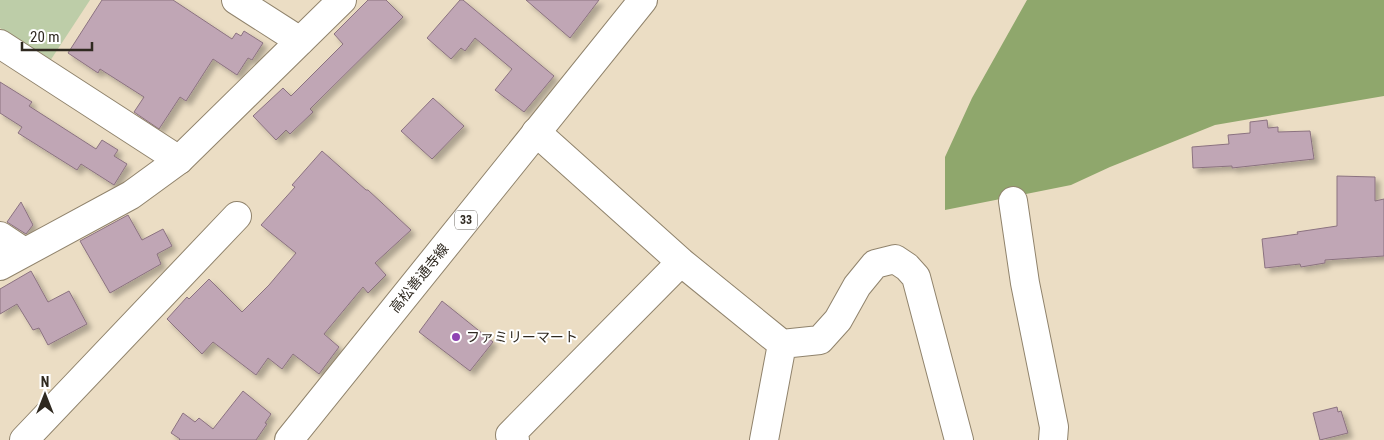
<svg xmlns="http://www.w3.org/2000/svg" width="1384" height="440" font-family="'Roboto Condensed','Noto Sans JP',sans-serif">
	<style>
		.green { fill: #bdcda8 }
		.forest { fill: #8fa76c }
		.building { fill: #c0a6b5; stroke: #8b7280; filter: url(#shadow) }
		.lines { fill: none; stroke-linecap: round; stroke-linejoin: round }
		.street-casing { stroke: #90836c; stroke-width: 30 }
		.secondary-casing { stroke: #90836c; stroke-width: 30 }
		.primary-casing { stroke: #90836c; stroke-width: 30 }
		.street { stroke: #fff; stroke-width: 28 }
		.secondary { stroke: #fff; stroke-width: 28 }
		.primary { stroke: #fff; stroke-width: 28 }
		.poi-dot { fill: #8f42b3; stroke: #fff; stroke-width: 2 }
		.labels { text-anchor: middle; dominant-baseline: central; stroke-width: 4; stroke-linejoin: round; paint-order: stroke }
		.shield { fill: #fff; stroke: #6d6963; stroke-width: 1 }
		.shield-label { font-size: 12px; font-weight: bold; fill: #2f2920 }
		.street-label { font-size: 14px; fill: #2f2920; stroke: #fff }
		.poi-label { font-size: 14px; fill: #2f2920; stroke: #fff; text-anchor: start }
	</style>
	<defs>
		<filter id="shadow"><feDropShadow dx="4.5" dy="4.5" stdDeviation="2.5" flood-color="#0004"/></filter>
	</defs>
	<rect width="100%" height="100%" fill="#ebddc4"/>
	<!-- green -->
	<path class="green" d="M0,0H90L50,61L0,28Z"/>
	<!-- forest -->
	<path class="forest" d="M1027,0H1384V96L1215,125L1110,167L1071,185L945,210V157L972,98Z"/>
	<!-- building -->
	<path class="building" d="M102,0H173L232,39L236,33L241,36L244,31L263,43L252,60L248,58L237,75L213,59L186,101L180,97L159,129L134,112L144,97L100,69L98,73L68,53Z
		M368,0H386L403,17L310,109L313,112L290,134L286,130L276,140L253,116L283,88L291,96L343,44L334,34Z
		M460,0H463L554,76L524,112L495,90L512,69L475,38L465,51L461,48L451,59L427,38Z
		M526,0H599L570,38Z
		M0,82L32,102L29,106L96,149L102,140L118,150L114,156L127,164L114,185L81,164L77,170L18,133L22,127L0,113Z
		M433,98L464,126L432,159L401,131Z
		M1267,120L1268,128L1278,127V132L1310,131L1314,159L1232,168V166L1193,168L1192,147L1229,144L1228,135L1250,133V122Z
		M322,151L366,190H368L411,230L375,263L386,275L368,293L363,287L324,334L339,347L319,374L293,354L282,369L268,358L256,375L213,342L202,354L167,319L187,297L189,299L209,279L242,312L269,285L296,253L261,225L295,187L292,185Z
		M1337,176L1375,177V201L1384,199V256L1325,260V263L1301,267L1300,264L1265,268L1262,239L1298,234L1297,232L1337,226Z
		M21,202L33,225L26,234L7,222Z
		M128,215L142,240L163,229L172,246L157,254L161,264L110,293L80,241Z
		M31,271L48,302L69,291L87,324L48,345L39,328L33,330L17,304L0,314V289Z
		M442,301L493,342L470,371L419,332Z
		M243,391L271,414L265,423L267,424L256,440H179L180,439L171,433L183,413L195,422L199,418L213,429Z
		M1337,407L1338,412L1341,411L1348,433L1320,440L1313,413Z"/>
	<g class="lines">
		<!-- street casing -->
		<g class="street-casing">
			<path id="street" d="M236,0L300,41
				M0,44L179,160
				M536,132L681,262L782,344L820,340L838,320L857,286L875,264L895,259L907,267L916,277L959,440
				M1013,201L1025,283L1054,427L1053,440
				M0,236L24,252
				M24,440L237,216
				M515,440L510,435L681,262
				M764,440L782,344"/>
		</g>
		<!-- secondary casing -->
		<g class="secondary-casing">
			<path id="secondary" d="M0,266L131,195L179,160L342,0"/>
		</g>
		<!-- primary casing -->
		<g class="primary-casing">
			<path id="primary" d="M289,440L643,0"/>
		</g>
		<!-- street -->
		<use href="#street" class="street"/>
		<!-- secondary -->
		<use href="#secondary" class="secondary"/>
		<!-- primary -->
		<use href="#primary" class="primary"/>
	</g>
	<!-- markers -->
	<circle class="poi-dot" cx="456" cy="337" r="5"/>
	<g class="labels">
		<!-- shield labels -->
		<rect class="shield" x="455" y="210.5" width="22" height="19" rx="4"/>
		<g class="shield-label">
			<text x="466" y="220">33</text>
		</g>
		<!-- street labels -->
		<g class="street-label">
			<text transform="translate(419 278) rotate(-51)">高松善通寺線</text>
		</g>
		<!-- poi labels -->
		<g class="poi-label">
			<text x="466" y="337">ファミリーマート</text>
		</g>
	</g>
	<!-- north arrow -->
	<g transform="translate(45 395)" stroke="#ffffff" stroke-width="4" paint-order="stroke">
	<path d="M0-4L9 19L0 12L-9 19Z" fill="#2f2920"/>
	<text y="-8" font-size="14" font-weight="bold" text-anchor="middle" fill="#2f2920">N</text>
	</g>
	<!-- scale -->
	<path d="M22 42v8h70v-8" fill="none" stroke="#2f2920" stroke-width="2.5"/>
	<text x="30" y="42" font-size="15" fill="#2f2920" stroke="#ffffff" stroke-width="4" paint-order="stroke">20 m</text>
</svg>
